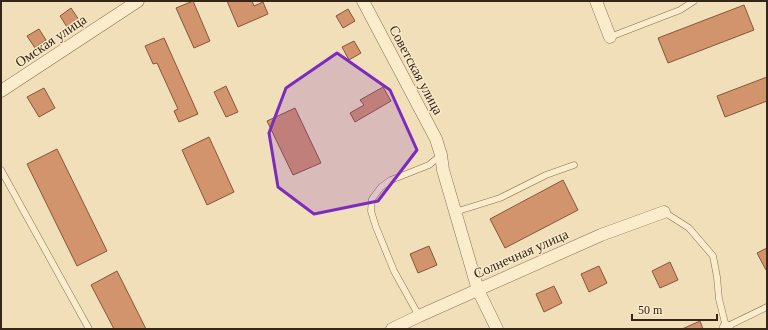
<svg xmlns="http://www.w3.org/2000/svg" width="768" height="330" font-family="Georgia,serif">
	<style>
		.building { fill: #d2946c; stroke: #885637 }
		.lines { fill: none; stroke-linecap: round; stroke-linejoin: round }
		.lane-casing { stroke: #876e53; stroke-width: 7 }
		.street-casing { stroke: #876e53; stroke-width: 13 }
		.lane { stroke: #fbeccc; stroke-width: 6 }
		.street { stroke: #fbeccc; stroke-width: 12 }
		.marked { fill: #7b2cbf; fill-opacity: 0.2; stroke: #7b2cbf; stroke-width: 3; stroke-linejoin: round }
		.labels { text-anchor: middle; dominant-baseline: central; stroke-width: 3; stroke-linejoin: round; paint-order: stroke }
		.street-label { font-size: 14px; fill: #352619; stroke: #f8e9c9 }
	</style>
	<rect width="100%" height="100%" fill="#f0dfb9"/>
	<!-- building -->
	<path class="building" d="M193,1L210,41L194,48L176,8Z
		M227,1H252L254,6L263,2L268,14L238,27Z
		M744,5L754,30L668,63L658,38Z
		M71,8L79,20L67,27L60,16Z
		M348,9L355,21L343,28L336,16Z
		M39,29L46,40L35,48L27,36Z
		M164,38L198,114L179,122L174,111L178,109L157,63L153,64L145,46Z
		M354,41L361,53L349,60L342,47Z
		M767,77V101L725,117L717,96Z
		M226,86L238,112L226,117L214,92Z
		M383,87L391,101L355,122L350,113L364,105L360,100Z
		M44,88L55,108L39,117L27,97Z
		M295,108L321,163L293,175L267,121Z
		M209,137L234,192L207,205L182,150Z
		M57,149L107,251L77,266L27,164Z
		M563,180L578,210L505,248L490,219Z
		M429,246L437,265L418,273L410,254Z
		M767,248V270H766L757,253Z
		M670,262L678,280L660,288L652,271Z
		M599,266L607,283L589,292L581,274Z
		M117,271L146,329H114L91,285Z
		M554,286L562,303L544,312L536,294Z
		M700,321L703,329H682Z"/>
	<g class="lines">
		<!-- lane casing -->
		<g class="lane-casing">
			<path id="lane" d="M610,37L680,10L694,1
				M1,170L89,329
				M455,212L500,198L546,175L574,165
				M664,212L689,228L713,256L717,277L719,299L726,327L767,307
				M419,316L394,271L376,227L371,211L372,199L381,187L391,180L429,165L441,155"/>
		</g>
		<!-- street casing -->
		<g class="street-casing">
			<path id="street" d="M363,1L436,139L441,155L443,170L478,290L497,329
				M596,1L610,37
				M1,91L138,1
				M726,327L727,329
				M392,329L419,316L601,235L664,212"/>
		</g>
		<!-- lane -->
		<use href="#lane" class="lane"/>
		<!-- street -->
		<use href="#street" class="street"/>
	</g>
	<!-- marked area -->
	<path class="marked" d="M337,53L390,90L417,150L378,201L314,214L278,187L269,133L286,88Z"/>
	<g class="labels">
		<!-- street labels -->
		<g class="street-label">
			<text transform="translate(51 41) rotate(-34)">Омская улица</text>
			<text transform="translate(416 70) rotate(62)">Советская улица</text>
			<text transform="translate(521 254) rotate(-24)">Солнечная улица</text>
		</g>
	</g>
	<!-- border -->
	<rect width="768" height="330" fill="none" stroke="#352619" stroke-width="4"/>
	<!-- scale -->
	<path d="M632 314v6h85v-6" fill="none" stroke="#352619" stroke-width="2"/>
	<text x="638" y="314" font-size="12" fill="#352619" stroke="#f8e9c9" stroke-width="3" paint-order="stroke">50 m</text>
</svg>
